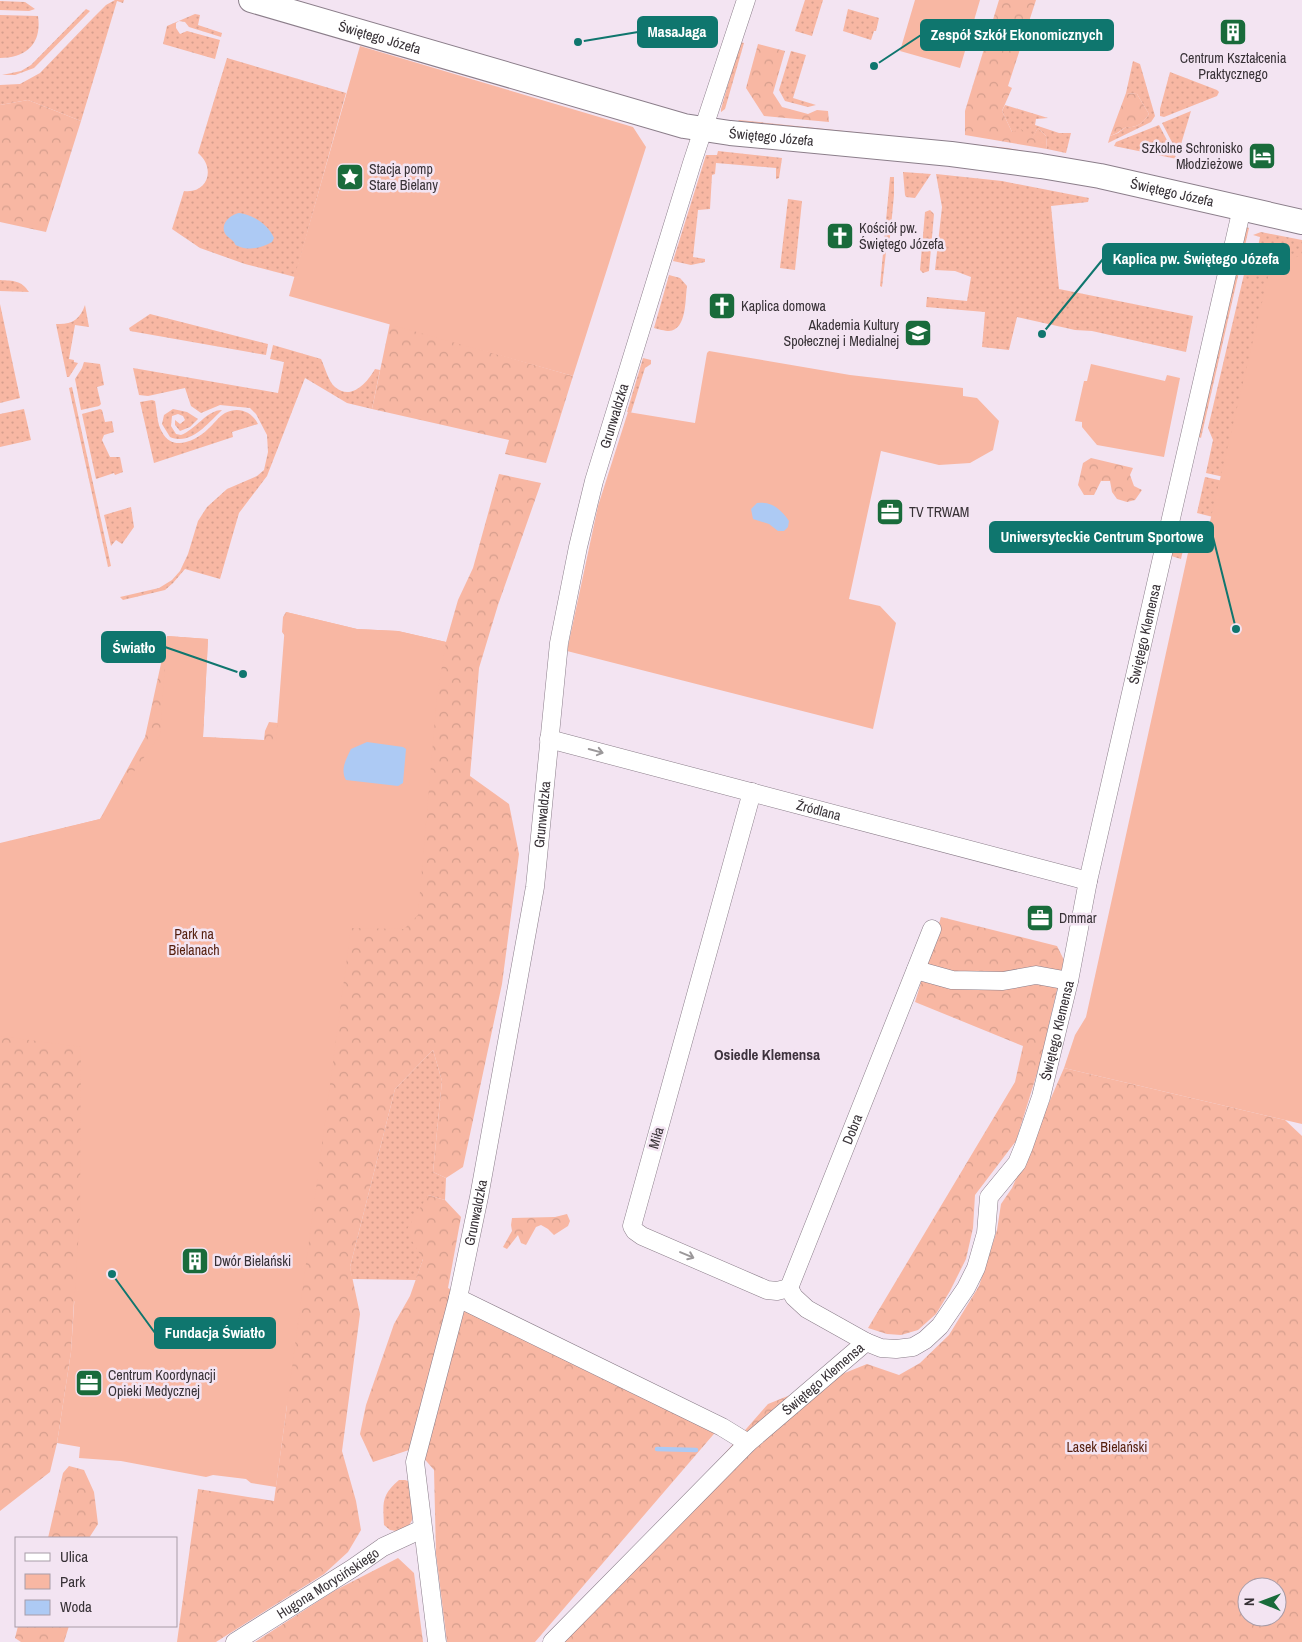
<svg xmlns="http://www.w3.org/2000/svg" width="1302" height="1642" font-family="'Archivo Narrow',sans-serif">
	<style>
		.grass { fill: url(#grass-dots) }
		.forest { fill: url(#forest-crowns); fill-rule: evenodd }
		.green { fill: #f8b7a3 }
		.water { fill: #adcaf4 }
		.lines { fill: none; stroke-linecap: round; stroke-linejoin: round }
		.stream { stroke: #adcaf4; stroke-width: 4.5 }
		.street-casing { stroke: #8b7e8a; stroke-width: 19 }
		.secondary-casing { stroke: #8b7e8a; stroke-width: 26 }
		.street { stroke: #fff; stroke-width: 18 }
		.secondary { stroke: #fff; stroke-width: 24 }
		.oneway { stroke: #9b989a }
		.labels { text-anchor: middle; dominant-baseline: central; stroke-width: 5; stroke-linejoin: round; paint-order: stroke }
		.street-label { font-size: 14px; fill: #373136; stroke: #f3e4f2 }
		.poi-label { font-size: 14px; fill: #373136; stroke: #f3e4f2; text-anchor: start }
		.park-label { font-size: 14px; fill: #541e0d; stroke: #f3e4f2 }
		.neighbourhood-label { font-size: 15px; font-weight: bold; fill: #3d323d; stroke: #f3e4f2 }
		.leader { fill: none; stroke: #0f766e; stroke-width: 2 }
		.callout-dot { fill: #0f766e; stroke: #f3e4f2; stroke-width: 2 }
		.callout { fill: #0f766e; stroke: #0f766e; stroke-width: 2 }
		.callout-label { font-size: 15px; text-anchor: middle; font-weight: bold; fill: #fff }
	</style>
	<defs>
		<pattern id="grass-dots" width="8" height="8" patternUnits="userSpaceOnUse" patternTransform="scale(1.25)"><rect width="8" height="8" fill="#f8b7a3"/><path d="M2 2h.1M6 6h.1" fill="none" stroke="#d59e8d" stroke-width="1.8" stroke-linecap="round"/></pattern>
		<pattern id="forest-crowns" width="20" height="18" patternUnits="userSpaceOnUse" patternTransform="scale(1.25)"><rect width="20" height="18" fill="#f8b7a3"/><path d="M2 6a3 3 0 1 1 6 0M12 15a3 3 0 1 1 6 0" fill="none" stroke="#d59e8d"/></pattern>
	</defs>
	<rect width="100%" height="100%" fill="#f3e4f2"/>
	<!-- grass -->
	<path class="grass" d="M115,0H124L123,3L117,1L81,121L28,100L0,105V85L20,84L40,73L94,17L106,5Z
		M805,0H823L812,36L795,31Z
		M0,1L25,2L35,9L29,11L0,10Z
		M86,9L90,11L34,68L15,75H2L21,71L31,65Z
		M848,9L879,18L876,31H874L871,40L843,31Z
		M195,14L200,15L198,25L222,33L221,37L189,27L185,22L179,21L176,23V28L180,34L187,31L220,40L215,59L163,44L167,26Z
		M0,15L38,16C42,43 27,58 0,58Z
		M740,42L744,43L725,109L721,112V109Z
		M791,51L806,55L793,98L816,105L808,107L785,101L779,90Z
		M227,58L346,93L295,277L245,264L200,248L172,229L184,191C208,194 216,168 198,153Z
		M1133,61L1140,64L1155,116L1151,122L1108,143L1110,136L1118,133L1126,127C1137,128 1143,123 1149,114L1137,94L1126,93Z
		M1170,72L1217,90L1219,92L1217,96L1164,117L1160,116V109Z
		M1005,105L1048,118L1036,119L1035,125L1059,133H1071L1066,153L1047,149L1046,136L1038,128L1032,139L1012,132L1002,111Z
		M1191,111L1178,154L1162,123Z
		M739,120L1008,148L1117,169L737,122Z
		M1159,125L1177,159L1114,146L1116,142Z
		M718,151L782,158L779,178L776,179V168L716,163L715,174L712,175L710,209L698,210L693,257L705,259V262L691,265L673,261L706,155H717Z
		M903,172L931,174L915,198L906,197L905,195Z
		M936,174L1002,181L1089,198L1088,202L1051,206L1059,289L1193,316L1186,352L1092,331L1075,330L1017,317L1009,350L982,347L985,312L926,307L927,297L967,301L971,277L955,271L935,270L942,207Z
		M890,177H894V195L890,237L887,243L882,287L880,286Z
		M788,199L802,201L795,270L780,268Z
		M930,210L934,214L929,271L923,273L920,270L925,212Z
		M1246,227L1249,228L1201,438L1199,437L1198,433Z
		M1261,232L1302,240V295L1224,477L1206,473L1213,440L1208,428L1245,270L1253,271L1260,237L1253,235Z
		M669,275L680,278L687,286C685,299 687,330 669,331C665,331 658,329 654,328Z
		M0,280C14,281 21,280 29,292L0,291Z
		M0,304L20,398L0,403Z
		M85,305L89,327L75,325L69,359L74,360V362L78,363L69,377H67L56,324C71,325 80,320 85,305Z
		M150,314L268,344L266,355L130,331L129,328Z
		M273,345L321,359C325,367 328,381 335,387C351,401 367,383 375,369L380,370L372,409L347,403L305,378L267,476L239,513L220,579L185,569L173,583L165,590L123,600L120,597L159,588L172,580L180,571L188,554L198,521L207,507L227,489L257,476L264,470L268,452L267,435L256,414L250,408L220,405L201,413L191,406L185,388L148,396L139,395L133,368L278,393L284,362L270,359Z
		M643,358L651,360V364L645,368L631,413L627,412Z
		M84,362L100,364L104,385L97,387L101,404L99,406L81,410L75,379L82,368Z
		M72,387L111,566L108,567L69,388Z
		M152,400L155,401C157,411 157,424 162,432C172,452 196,441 208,429C214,424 218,417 225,413C239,406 252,412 258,424L232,432L233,437L154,463L140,402Z
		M24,409L31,440L0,447V414Z
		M100,409L102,410L105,422L112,421L114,432L104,435L102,440L110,457H120L123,472L115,475L114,473L96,479L82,414Z
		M173,409L187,412L198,419L190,427L180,431L175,425V420L180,424L185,420L183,416L178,414L172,416L171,426L176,434L181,435C195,430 207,410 222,410C208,423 191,446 170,437L162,424L164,415Z
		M1205,477L1223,481L1213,517L1197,513Z
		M131,507L134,527L122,544L116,540L111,546L104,515Z
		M1189,524L1181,559L1171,556C1174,544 1173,525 1189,524Z
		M433,1050L442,1081L433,1172L446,1178L445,1200L428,1195L423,1259L416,1280L352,1279L350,1267L395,1089Z
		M399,1480H405L414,1483C415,1503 419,1517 403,1532L390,1530L384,1525C383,1503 381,1495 399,1480Z"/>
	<!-- forest -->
	<path class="forest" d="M999,0H1036L1008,86L1012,88L1002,111L1012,132L1021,129L1032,138L1038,128L1046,136L1047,149L965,135V111Z
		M758,44L785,51L773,93L782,107L808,114L817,110L828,111L829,122L764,116L746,88Z
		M1126,93L1137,94L1149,114C1143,123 1137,128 1126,127L1117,133L1110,136Z
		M28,100L81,121L46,232L0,222V105Z
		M390,323L573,376L546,463L505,454L509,440L372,409Z
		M1091,458L1133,468L1130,475L1134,486L1142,490L1135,500L1127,502L1117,499L1112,492L1110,481H1101L1094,495H1084L1078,485L1083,463Z
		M499,474L541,483L498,605L479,668L470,776L509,804L519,854L502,984L463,1167L446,1178L433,1172L442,1081L433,1050L395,1089L350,1267L360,1314L342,1451L356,1501L361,1530L348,1552L324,1574L216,1642H177L198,1489L274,1501L287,1405L74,1301L71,1352L57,1443L50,1472L0,1511V843L100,819L145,737L167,636L208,639L203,737L264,740L265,731L269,722L296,725L286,637L282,632L283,617L286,612L357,629L398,631L446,642L458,600L473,568Z
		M941,917L1057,946L1064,960L1039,1067L1016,1141L975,1195L973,1228L966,1259L950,1291L936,1314L918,1330L901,1335L887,1334L868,1328L1015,1082L1023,1046L915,1002Z
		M1064,1068L1285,1120L1302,1136V1642H560L768,1404L867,1364L899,1375L920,1363L949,1335L979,1286L997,1230L1001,1204L1012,1188ZM1247,1587H1277V1617H1247Z
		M428,1195L445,1200L461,1217L448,1288L719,1428L535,1642H447L436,1554L434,1470L415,1448L373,1462L360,1434L366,1405L394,1324L410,1296L423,1259L406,1231Z
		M567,1214L570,1221L568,1226L554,1235L548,1229L541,1225L536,1227L526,1245L521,1243L518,1235L507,1249L503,1247L512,1231L511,1225L512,1218L555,1217Z
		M69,1466L84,1470L94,1492L98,1524L89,1538H48L63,1473Z
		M398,1558L414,1573L423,1642H255L334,1591Z
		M18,1626H69L64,1642H21L15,1638Z"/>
	<!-- green -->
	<path class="green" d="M915,0H980L960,68L900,51Z
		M360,46L633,127L646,147L573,376L289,296Z
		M1301,255H1302V1124L1064,1068L1075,1035L1086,1017L1193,530L1207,534L1270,269Z
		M709,351L850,375L963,388V396L977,398L999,421L993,450L970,463L939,465L881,451L849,599L880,606L896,623L873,729L567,651L598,506L628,412L695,423L707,353Z
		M1091,364L1165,381L1167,375L1180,378L1164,457L1097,445L1082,427V422L1075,421L1084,381H1087Z
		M286,612L357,629L398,631L446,642L437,696L418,915L404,929L351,928L276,1487L251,1483L246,1479L213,1475L206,1477L121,1461L79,1458L80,1447L57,1443L71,1352L80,1214L81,1047L0,1036V844L100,819L160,735L167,636L208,639L203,737L276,741Z"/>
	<!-- water -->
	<path class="water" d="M239,213C253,215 268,224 274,238L272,242C262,248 249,251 238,246C234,245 236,244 233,241C231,239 229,238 227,236C218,226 229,215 239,213Z
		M757,503C771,501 781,509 789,521L788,527L784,531H778L769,524L753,519L751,509Z
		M367,742L403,747L406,749L403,783L398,786L346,780C340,770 346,759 351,749Z"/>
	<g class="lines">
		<!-- stream -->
		<path class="stream" d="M657,1449L696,1450"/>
		<!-- street casing -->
		<g class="street-casing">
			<g id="street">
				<path id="s1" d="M549,739L1088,881"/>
				<path d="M752,792L632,1226L635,1231L642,1236L767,1290L777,1291L789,1288"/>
				<path d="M916,970L952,980L1003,981L1036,975L1069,981"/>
				<path id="s2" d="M789,1288L794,1297L807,1309L866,1342L881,1348L896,1349L913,1347L925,1340L940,1326L966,1288L976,1268L986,1233L989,1197L1017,1163L1024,1146L1041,1097L1069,981L1088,881L1242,208"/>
				<path id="s3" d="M789,1288L932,929"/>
				<path d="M458,1298L722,1427L748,1443"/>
				<path id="s4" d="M235,1642L353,1568L383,1547L422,1529"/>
				<path id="s5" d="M437,1642L415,1462L458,1298L479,1197L535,887L559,643L578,547L594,481L692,163L746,0"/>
				<path id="s6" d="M552,1642L748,1443L866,1342"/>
			</g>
		</g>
		<!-- secondary casing -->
		<g class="secondary-casing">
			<g id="secondary">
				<path id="s7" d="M251,0L684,126L730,133L951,154L1041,166L1100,176L1302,222"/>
			</g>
		</g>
		<!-- street -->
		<use href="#street" class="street"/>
		<!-- secondary -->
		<use href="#secondary" class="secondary"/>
	</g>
	<!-- one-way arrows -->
	<defs><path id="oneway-shaft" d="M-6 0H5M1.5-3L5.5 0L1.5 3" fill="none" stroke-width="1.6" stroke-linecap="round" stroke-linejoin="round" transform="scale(1.25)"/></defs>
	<g class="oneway">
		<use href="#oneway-shaft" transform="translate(596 751) rotate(15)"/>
		<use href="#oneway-shaft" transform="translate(687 1255) rotate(23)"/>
	</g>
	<!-- icons -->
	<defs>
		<g id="building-square" transform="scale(1.4375)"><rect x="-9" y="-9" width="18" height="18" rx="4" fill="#196b3b" stroke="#f3e4f2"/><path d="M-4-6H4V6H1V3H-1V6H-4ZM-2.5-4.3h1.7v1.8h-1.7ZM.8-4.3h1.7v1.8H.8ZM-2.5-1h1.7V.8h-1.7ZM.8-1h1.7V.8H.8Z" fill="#fff"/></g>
		<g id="hotel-square" transform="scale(1.4375)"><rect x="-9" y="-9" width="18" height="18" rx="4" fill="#196b3b" stroke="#f3e4f2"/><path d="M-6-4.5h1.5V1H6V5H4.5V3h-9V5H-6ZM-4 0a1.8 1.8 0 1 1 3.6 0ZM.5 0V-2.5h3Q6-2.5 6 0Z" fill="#fff"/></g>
		<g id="sight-square" transform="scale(1.4375)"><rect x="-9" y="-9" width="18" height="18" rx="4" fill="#196b3b" stroke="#f3e4f2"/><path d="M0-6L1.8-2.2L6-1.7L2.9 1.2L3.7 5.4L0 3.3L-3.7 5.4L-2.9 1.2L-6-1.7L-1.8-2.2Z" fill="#fff"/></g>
		<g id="church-square" transform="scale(1.4375)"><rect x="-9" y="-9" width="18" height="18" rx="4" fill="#196b3b" stroke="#f3e4f2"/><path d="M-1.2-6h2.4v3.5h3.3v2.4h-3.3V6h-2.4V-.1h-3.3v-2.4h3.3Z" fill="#fff"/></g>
		<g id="university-square" transform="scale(1.4375)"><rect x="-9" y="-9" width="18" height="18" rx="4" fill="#196b3b" stroke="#f3e4f2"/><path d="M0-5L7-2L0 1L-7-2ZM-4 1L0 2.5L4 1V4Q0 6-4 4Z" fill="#fff"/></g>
		<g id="office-square" transform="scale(1.4375)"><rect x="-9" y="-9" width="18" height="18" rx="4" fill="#196b3b" stroke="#f3e4f2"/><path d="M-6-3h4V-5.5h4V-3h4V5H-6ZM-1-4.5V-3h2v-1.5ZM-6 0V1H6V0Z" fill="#fff"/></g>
	</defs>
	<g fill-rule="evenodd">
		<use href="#building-square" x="1233" y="32"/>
		<use href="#hotel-square" x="1262" y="156"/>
		<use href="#sight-square" x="350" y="177"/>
		<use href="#church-square" x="840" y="236"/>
		<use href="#church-square" x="722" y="306"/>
		<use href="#university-square" x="918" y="333"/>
		<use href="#office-square" x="890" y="512"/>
		<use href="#office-square" x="1040" y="918"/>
		<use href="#building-square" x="195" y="1261"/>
		<use href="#office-square" x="89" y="1383"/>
	</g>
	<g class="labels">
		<!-- street labels -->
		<g class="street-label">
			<text stroke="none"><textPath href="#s7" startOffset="134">Świętego Józefa</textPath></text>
			<text stroke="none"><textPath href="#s7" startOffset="539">Świętego Józefa</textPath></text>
			<text stroke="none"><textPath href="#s7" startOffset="944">Świętego Józefa</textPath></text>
			<text stroke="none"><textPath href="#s5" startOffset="1248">Grunwaldzka</textPath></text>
			<text stroke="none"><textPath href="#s2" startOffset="908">Świętego Klemensa</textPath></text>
			<text stroke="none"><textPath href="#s1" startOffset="279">Źródlana</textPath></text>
			<text stroke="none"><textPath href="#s5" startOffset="842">Grunwaldzka</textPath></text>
			<text stroke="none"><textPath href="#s2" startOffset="502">Świętego Klemensa</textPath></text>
			<text stroke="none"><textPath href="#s3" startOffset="171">Dobra</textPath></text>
			<text transform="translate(656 1138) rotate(-74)">Miła</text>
			<text stroke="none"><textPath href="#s5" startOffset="438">Grunwaldzka</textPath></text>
			<text stroke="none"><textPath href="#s6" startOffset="378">Świętego Klemensa</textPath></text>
			<text stroke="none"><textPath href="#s4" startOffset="110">Hugona Morycińskiego</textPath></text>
		</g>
		<!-- poi labels -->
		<g class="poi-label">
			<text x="1233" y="58" text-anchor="middle">Centrum Kształcenia<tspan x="1233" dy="16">Praktycznego</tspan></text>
			<text x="1243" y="148" text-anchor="end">Szkolne Schronisko<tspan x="1243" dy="16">Młodzieżowe</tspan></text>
			<text x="369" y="169">Stacja pomp<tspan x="369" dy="16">Stare Bielany</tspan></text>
			<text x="859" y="228">Kościół pw.<tspan x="859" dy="16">Świętego Józefa</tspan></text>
			<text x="741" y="306">Kaplica domowa</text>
			<text x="899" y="325" text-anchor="end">Akademia Kultury<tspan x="899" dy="16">Społecznej i Medialnej</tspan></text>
			<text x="909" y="512">TV TRWAM</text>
			<text x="1059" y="918">Dmmar</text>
			<text x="214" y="1261">Dwór Bielański</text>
			<text x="108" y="1375">Centrum Koordynacji<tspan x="108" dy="16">Opieki Medycznej</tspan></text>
		</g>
		<!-- park labels -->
		<g class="park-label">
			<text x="194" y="934">Park na<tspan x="194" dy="16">Bielanach</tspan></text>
			<text x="1107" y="1447">Lasek Bielański</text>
		</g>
		<!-- neighbourhood labels -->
		<g class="neighbourhood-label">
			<text x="767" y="1054">Osiedle Klemensa</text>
		</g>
	</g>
	<!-- callouts -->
	<path class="leader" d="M578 42L638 32M874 66L921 35M1042 334L1103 259M1236 629L1213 537M243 674L165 647M112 1274L155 1333"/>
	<g class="callout-dot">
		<circle cx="578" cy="42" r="5"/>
		<circle cx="874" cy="66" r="5"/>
		<circle cx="1042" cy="334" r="5"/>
		<circle cx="1236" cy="629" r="5"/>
		<circle cx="243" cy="674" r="5"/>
		<circle cx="112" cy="1274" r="5"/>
	</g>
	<g class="callout">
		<rect x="638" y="17" width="79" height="30" rx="5"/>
		<rect x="921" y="20" width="192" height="30" rx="5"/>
		<rect x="1103" y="244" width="186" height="30" rx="5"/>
		<rect x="990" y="522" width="223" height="30" rx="5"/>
		<rect x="102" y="632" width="63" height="30" rx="5"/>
		<rect x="155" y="1318" width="120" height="30" rx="5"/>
	</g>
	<g class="callout-label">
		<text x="677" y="37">MasaJaga</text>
		<text x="1017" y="40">Zespół Szkół Ekonomicznych</text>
		<text x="1196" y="264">Kaplica pw. Świętego Józefa</text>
		<text x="1102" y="542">Uniwersyteckie Centrum Sportowe</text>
		<text x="134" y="653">Światło</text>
		<text x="215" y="1338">Fundacja Światło</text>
	</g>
	<!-- legend -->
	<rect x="15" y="1537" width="162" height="90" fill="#f3e4f2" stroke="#a89ca7"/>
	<rect x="25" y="1553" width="25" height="8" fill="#ffffff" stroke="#a89ca7"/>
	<text x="60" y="1562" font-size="15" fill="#373136">Ulica</text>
	<rect x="25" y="1574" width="25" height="15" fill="#f8b7a3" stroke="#a89ca7"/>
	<text x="60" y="1587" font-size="15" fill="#373136">Park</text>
	<rect x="25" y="1600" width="25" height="15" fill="#adcaf4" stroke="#a89ca7"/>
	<text x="60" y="1612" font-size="15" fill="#373136">Woda</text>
	<!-- north arrow -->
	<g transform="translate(1262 1602) rotate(271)"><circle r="24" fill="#f3e4f2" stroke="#a89ca7"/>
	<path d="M0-4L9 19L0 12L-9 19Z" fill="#196b3b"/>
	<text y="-8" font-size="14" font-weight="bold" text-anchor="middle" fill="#373136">N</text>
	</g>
</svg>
